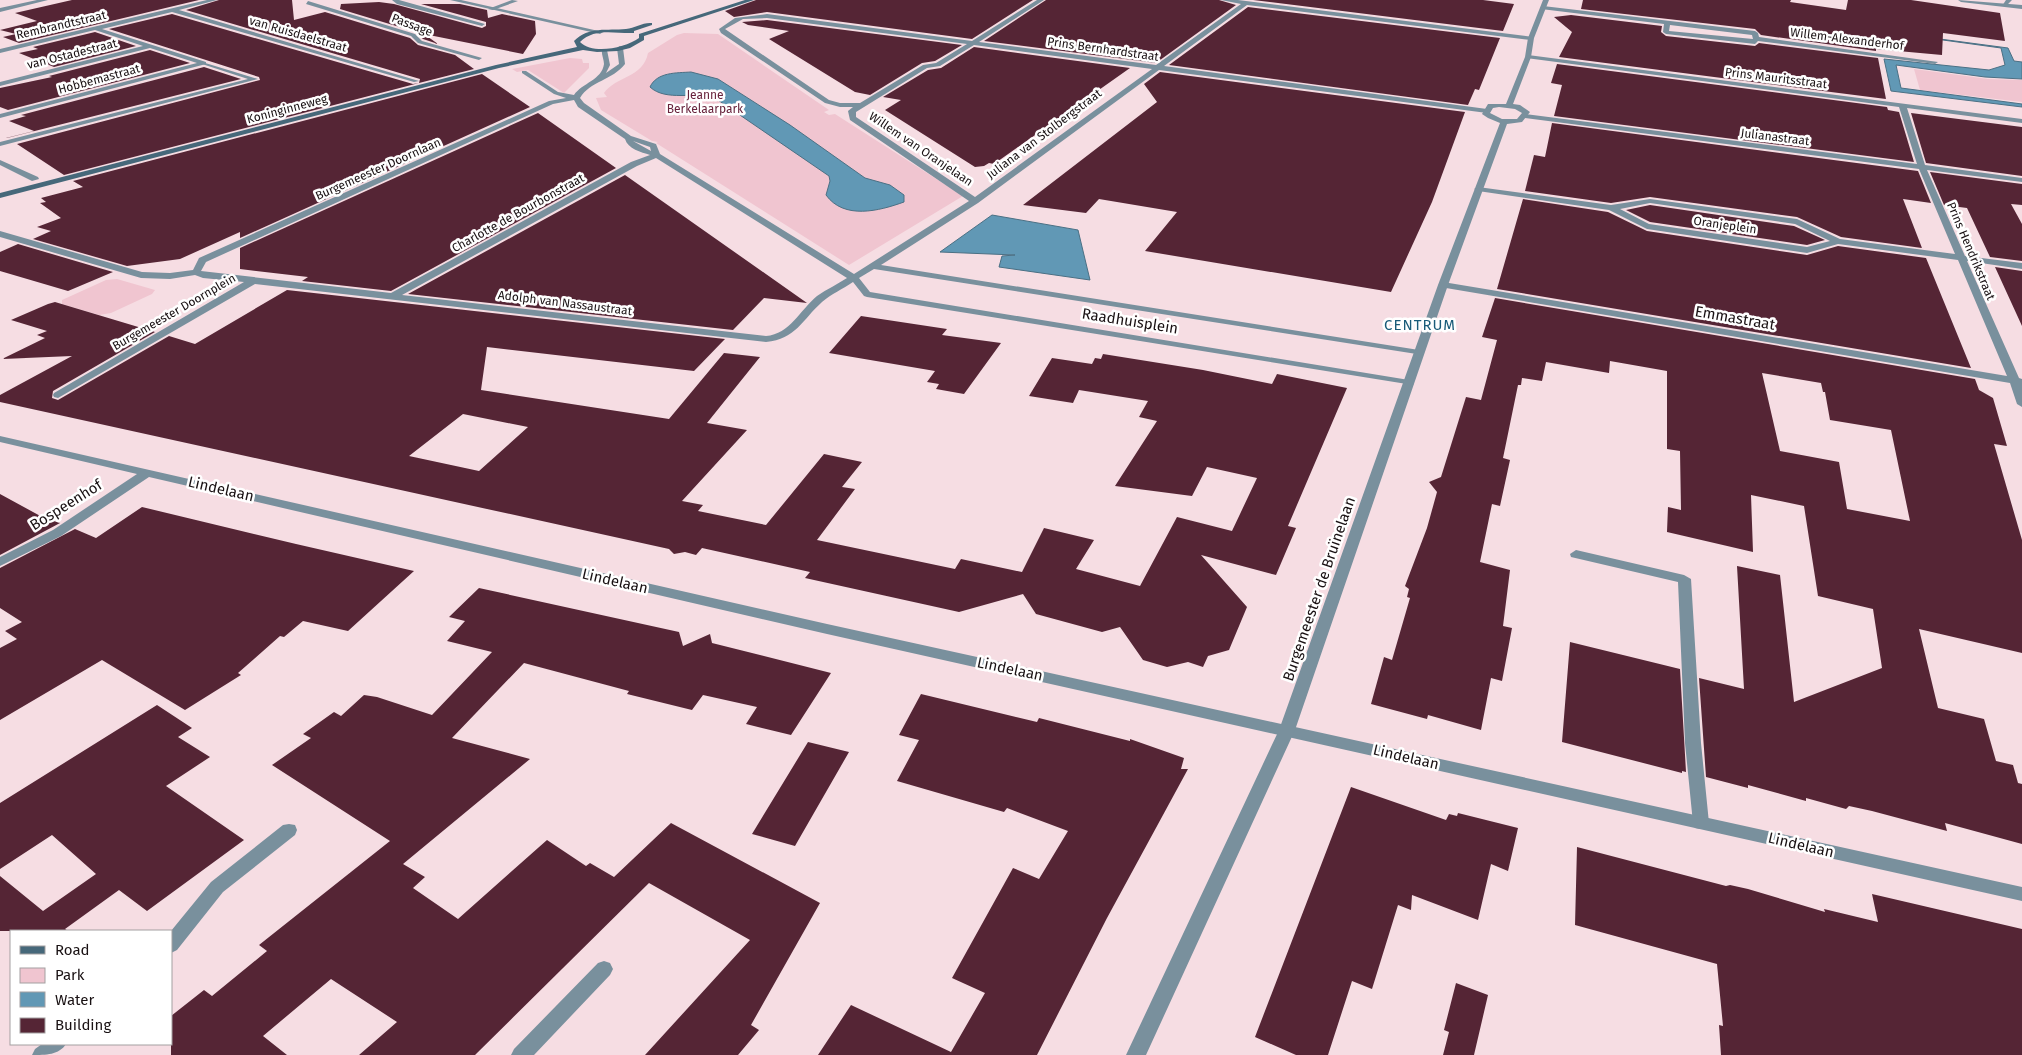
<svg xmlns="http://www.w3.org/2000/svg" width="2022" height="1055" font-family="'Fira Sans',sans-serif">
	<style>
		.green { fill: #f0c5d0 }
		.water { fill: #6198b5; stroke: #4b7084 }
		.building { fill: #552535; fill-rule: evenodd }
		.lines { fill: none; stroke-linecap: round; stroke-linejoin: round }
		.service { fill: #79909d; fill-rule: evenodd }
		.pedestrian { fill: #79909d; fill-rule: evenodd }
		.minor { fill: #79909d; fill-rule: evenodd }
		.tertiary { fill: #79909d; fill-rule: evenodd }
		.secondary { fill: #46687a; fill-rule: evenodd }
		.labels { text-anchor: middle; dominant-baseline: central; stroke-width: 5; stroke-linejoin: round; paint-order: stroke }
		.far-street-label { font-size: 12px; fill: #191113; stroke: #fff }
		.far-park-label { font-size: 12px; fill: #68233c; stroke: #fff }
		.street-label { font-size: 15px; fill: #191113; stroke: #fff }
		.far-quarter-label { font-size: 15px; letter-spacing: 1px; fill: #1a5b79; stroke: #fff }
	</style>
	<rect width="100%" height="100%" fill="#f6dde3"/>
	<!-- green -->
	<path class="green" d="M684,33L718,34L829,110L824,112L829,115L835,114L963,196L849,265L656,143L658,142L652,141L601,110L596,98L607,97L604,93C616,76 643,78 648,53L677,35Z
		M570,58L582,59L583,63H589V68L564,93L528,70L517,72L512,69Z
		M1914,69L1988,79L2022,80V102L1920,90Z
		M117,279L155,290L152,294L111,313L99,315L62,304V300L106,280Z"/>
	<!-- water -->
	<path class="water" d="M1834,25L2008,48L2014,61L2022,62V79L1985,77L1896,65L1901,88L2022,104V107L1891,91L1884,59L1989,70L2005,65L2001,48Z
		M691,72L718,79L790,125L865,178L890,185L904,195V202C879,211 844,220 826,195L830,181L829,176L715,98C695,91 666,102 650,87C657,72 676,73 691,72Z
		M992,215L1078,230L1090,280L999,267L1002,256L1015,255L940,252Z"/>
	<!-- building -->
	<path class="building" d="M72,0H199L19,43L3,37L16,34L0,30L37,21L15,13Z
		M219,0H292L294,20L325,12L410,38L418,45L455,55L474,69L419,83L420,79L186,10Z
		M756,0H1033L972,39L767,12L734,17L725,11Z
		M1046,0H1219L1236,5L1156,63L984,41Z
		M1253,0H1483L1514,4L1503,31Z
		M1583,0H1791L1790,2L1846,10L1848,0H1911L2000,13L2005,41L1943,33L1942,55L1876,49V51L1761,35L1755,29L1581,9Z
		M379,2L394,4L482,28L486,26V22L421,4H460L487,10L488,18L502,14L535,21L536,34L523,54L424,34L438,44L423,39L416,32L340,9L341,4Z
		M1248,7L1500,38L1479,90L1475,89L1468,105L1169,65Z
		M172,14L413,84L419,83L64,175L17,144L260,80L259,77L109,29Z
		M1571,15L1662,26L1661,32L1666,36L1755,46L1759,43L1878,58L1886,99L1559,57L1572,32L1554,17Z
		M767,20L962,45L935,61L922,63L870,95L855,92L769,39L789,31L748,25L742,22Z
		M95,32L136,46L54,67L19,53L38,49L33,47Z
		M974,47L1130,68L994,164L989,163L984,166L975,167L885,110L901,100L883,97L928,70L941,68Z
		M150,50L190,63L8,110L0,107V88L52,77L49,76Z
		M1557,64L1887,107L1888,110L1899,112L1914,162L1554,116L1562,85L1551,83Z
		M204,67L241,79L7,138H6L34,131L9,121L26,116L21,115Z
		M1160,72L1465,112L1432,202L1391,292L1145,251L1177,212L1099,199L1086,213L1023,205L1157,102L1144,84Z
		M482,74L530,107L240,238V232L180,259L127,266L33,239L51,231L37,227L61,218L40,203L46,202L41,198L83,187L73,181Z
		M538,113L616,168L391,291L302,281L308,277L240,269V248Z
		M1911,113L2022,127V176L1926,163Z
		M1552,123L1918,171L1931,203L1903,199L1922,248L1841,237L1797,217L1650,197L1611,203L1525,191L1534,155L1545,157Z
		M1930,172L2022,184V205L2011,204L2022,224V261L1990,257L1967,208L1944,205Z
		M625,175L807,303L764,298L733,330L408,294Z
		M1523,199L1608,212L1647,231L1807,255L1838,246L1926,258L1971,368L1497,289Z
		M1650,205L1794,226L1825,240L1807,245L1650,222L1626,210Z
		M18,244L113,272L68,291L0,271V252Z
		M1995,267L2022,271V326Z
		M287,290L725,339L694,371L487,347L481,390L669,419L724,353L760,357L707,423L747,430L682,501L703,505L698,511L766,525L824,454L862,462L842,487L855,489L817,540L955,569L961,559L1022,572L1044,528L1094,540L1076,569L1140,586L1177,517L1232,531L1257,478L1207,467L1192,496L1115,486L1157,421L1139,417L1148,401L1079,390L1073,403L1029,396L1052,358L1092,364L1095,358L1101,359L1103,354L1203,370L1272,384L1277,374L1347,388L1288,526L1296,528L1276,575L1201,555L1247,607L1229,650L1208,656L1203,667L1188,662L1167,667L1143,660L1120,627L1102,632L1036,614L1023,594L959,612L805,578L810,572L702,548L696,555L685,552L674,554L669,549L0,402V395L72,356L2,359L45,338L37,335L47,331L11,320L48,304L55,302L155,332L53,391L52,398L58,400L169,336L195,344ZM463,414L528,427L479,471L409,456Z
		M1495,298L1975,379L1979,390L1993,398L2007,446L1994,444L2022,540V653L1919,629L1938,708L1984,719L1996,761L2013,765L2018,783L2022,784V844L1945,823L1947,831L1872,811L1849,806L1846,809L1806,798V801L1748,785V788L1706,777L1699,678L1744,689L1737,566L1780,575L1794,702L1882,668L1873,609L1818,596L1804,506L1751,495L1753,552L1667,532L1668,507L1681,510L1680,451L1667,449V371L1610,361L1609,373L1546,362L1542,381L1522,378L1521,385H1518L1503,458L1510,460L1500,506L1492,504L1480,562L1510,570L1503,626L1512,628L1502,681L1491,678L1481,730L1428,715L1427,719L1371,704L1384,657L1392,660L1410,598L1407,597L1409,589L1405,586L1427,528L1437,492L1429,482L1441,477L1466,397L1481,400L1497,340L1482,337ZM1762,373L1821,383L1823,392H1825L1830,420L1891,430L1910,521L1847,509L1839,462L1780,451Z
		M861,316L947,329L942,335L1001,343L964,394L936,389L939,384L927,382L935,371L829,353Z
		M0,494L44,518L60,523L0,555Z
		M142,507L296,544L414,571L348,631L303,621L284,637L280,636L238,673L241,675L185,710L102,660L0,720V648L17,639L5,631L22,622L0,608V568L75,529L96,538Z
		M479,588L679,632L683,646L710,634L712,643L831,673L791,735L746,724L757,707L703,695L692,710L627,694L629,691L524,663L452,738L530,759L403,864L425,877L413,888L458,919L547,840L586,866L590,863L614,877L671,823L820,903L751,1025L759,1030L738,1055H645L750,940L649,883L475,1055H359L397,1022L331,979L263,1036L287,1055H171V1016L204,990L212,996L267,951L259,945L390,841L272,765L311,738L303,734L334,712L341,716L364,695L377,697L432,715L492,652L447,641L465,621L449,617Z
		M1570,642L1680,669L1686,772L1682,771V773L1562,742Z
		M921,694L1037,722L1039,718L1130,741V739L1184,758L1181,769H1188L1107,918L1037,1055H818L851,1005L951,1052L985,993L952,978L1013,868L1039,879L1068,831L1007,808L1004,812L897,781L919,740L899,735Z
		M157,705L192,728L178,737L210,757L166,786L244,840L147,911L119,890L65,929L68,931H0V876L43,911L96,874L52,835L0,869V803Z
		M808,742L849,752L795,846L752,834Z
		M1351,787L1446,820L1449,814L1457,816L1458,813L1518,828L1508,871L1491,864L1478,920L1412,895L1411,910L1398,905L1372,989L1352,981L1328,1055H1296L1255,1037Z
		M1577,847L1726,886L1730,885L1748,889L1825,912L1824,909L1878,922L1872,894L2022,929V1055H1721L1719,1025L1723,1026L1717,964L1575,925Z
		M1456,983L1488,995L1474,1055H1443L1449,1032L1444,1030Z"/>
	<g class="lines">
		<!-- service -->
		<path class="service" d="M392,0H399L485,24L482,26L397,4Z
			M512,0L518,1L493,10L488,9Z
			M202,62L258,79L0,146V142L248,79L202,64Z
			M1576,550L1684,575L1691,579L1701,743L1709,823L1707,828L1701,829L1695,828L1693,823L1685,743L1678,582L1571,557L1570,554Z"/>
		<!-- pedestrian -->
		<path class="pedestrian" d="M308,1L415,34L422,41L482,58L479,60L418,43L411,36L306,4Z"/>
		<!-- minor -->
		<path class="minor" d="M37,0H48L0,12V8Z
			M207,0H217L179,10L419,81L414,82L172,12L102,29L206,62V64L0,118V114L197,63L150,48L0,86V82L143,46L95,30L0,53V49Z
			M1037,0H1044L979,42L1156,65L1241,4L1221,0H1238L1533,37L1531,40L1247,5L1164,66L1487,109L1491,111L1487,113L1159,70L978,203L881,265L1419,350L1424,353L1423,355L874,269L859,278L870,292L1409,380L1414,383L1413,385L867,297L864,296L853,282C843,289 831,294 822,302C802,320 796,339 766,342L255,284L58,398L54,397L53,395L54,393L244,282L203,278L195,275L170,279L141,278L0,237V231L142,272L170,273L193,270L199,258L549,101L566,98L554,94L522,73V71H526L558,92L574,95C582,83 602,80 604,64C604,59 601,54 602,49L607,50L610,65L606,73L619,64L617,48L620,46L623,48L625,64C613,80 590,81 580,98L584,103L631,136L656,144L660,154L854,274L969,201L850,120L848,111L853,107H840L825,103L721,33L719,29L735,18L767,14L972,41ZM767,18L967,44L936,63L923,65L860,103H840L829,100L725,29L743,19ZM974,45L1152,69L975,197L856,117V112L927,68L940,66ZM574,100L578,107L625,139C628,149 641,152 650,155L631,162L391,293L201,271L206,262L553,104ZM633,141L650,147L651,151ZM656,158L847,278C838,284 827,289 817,296C800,310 790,334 766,336L402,295L637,166Z
			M2006,0H2012L2006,6H2002Z
			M1543,6L1755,31L1758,33L1759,37L1938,62L1935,64L1758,41L1755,44L1666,34L1663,32L1664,24L1541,9ZM1670,25L1752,35L1753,39L1669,31Z
			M1528,55L2022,119V123L1907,108L1925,165L2022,178V182L1927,170L1965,256L2022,263V269L1967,261L2019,378L2022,379V407L2017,404L2010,383L1440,287V283L1443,282L2007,376L1958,260L1838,244L1807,253L1647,229L1609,210L1478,191L1474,189L1478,187L1611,205L1650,199L1797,219L1840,239L1955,254L1919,169L1525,118L1521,116L1525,114L1917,164L1899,107L1526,58ZM1650,203L1795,224L1830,241L1807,247L1649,224L1620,209Z
			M0,160L38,177L39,179L32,181L0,165Z
			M0,436L827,624L2022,887V901L827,634L149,477L61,536L0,566V557L53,530L137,474L0,442Z
			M289,824L295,825L297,830L295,835L223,892L177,950L171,953V931L211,882L283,825Z
			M604,961L610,963L613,969L610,975L534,1055H511L514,1049L598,963Z
			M42,1044H66C59,1055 46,1055 32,1055L35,1049Z"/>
		<!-- tertiary -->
		<path class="tertiary" d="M450,0H461L603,32L600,34Z
			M1543,0H1549L1534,38L1531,57L1513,104L1520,105L1530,112L1522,122L1507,124L1448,285L1295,730L1146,1055H1126L1279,730L1438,285L1500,123L1488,118L1482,114L1488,104H1506L1525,57L1528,38ZM1499,107L1515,109L1522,113L1517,119H1502L1490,113L1493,108Z
			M1958,0L2022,5V9L1961,2Z"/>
		<!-- secondary -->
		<path class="secondary" d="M745,0H754L644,36V40L630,48L618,51L597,52L583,50L499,68L0,198V193L496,65L577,47L574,41C589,26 607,31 626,29C635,28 643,22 652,23V25L634,31V33C616,34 595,27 580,42C593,55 625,48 639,38V34Z"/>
	</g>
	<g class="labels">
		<!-- far-street labels -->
		<g class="far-street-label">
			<text transform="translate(61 25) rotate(-13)">Rembrandtstraat</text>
			<text transform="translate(412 25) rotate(21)">Passage</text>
			<text transform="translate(298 34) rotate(16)">van Ruisdaelstraat</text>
			<text transform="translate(1847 39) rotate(7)">Willem-Alexanderhof</text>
			<text transform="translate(1103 49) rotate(8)">Prins Bernhardstraat</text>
			<text transform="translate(72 54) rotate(-14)">van Ostadestraat</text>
			<text transform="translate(1776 78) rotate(7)">Prins Mauritsstraat</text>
			<text transform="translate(99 79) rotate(-15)">Hobbemastraat</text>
			<text transform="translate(287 109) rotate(-15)">Koninginneweg</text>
			<text transform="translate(1044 134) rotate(-37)">Juliana van Stolbergstraat</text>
			<text transform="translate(1775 137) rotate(7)">Julianastraat</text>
			<text transform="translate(921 149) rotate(34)">Willem van Oranjelaan</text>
			<text transform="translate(378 169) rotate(-24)">Burgemeester Doornlaan</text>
			<text transform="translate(518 213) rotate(-29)">Charlotte de Bourbonstraat</text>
			<text transform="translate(1725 225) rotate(8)">Oranjeplein</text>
			<text transform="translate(1971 251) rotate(67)">Prins Hendrikstraat</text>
			<text transform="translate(565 303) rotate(7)">Adolph van Nassaustraat</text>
			<text transform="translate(174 312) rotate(-30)">Burgemeester Doornplein</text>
		</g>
		<!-- far-park labels -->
		<g class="far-park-label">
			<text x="705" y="95">Jeanne<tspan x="705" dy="14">Berkelaarpark</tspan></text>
		</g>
		<!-- street labels -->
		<g class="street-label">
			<text transform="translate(1735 318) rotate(10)">Emmastraat</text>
			<text transform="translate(1130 321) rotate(9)">Raadhuisplein</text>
			<text transform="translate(221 489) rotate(13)">Lindelaan</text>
			<text transform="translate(66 505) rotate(-32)">Bospeenhof</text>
			<text transform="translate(615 581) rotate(13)">Lindelaan</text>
			<text transform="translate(1319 589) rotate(-71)">Burgemeester de Bruïnelaan</text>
			<text transform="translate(1010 669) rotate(12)">Lindelaan</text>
			<text transform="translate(1406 757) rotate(13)">Lindelaan</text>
			<text transform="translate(1801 845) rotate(13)">Lindelaan</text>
		</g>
		<!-- far-quarter labels -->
		<g class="far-quarter-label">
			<text x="1420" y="325">CENTRUM</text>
		</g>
	</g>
	<!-- legend -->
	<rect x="10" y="930" width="162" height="115" fill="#ffffff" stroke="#a3a0a1"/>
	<rect x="20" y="946" width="25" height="8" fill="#46687a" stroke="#a3a0a1"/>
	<text x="55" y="955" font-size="15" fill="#191113">Road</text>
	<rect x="20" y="968" width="25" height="15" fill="#f0c5d0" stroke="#a3a0a1"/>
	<text x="55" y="980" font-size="15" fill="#191113">Park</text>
	<rect x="20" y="992" width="25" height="15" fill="#6198b5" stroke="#a3a0a1"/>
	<text x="55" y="1005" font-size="15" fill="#191113">Water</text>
	<rect x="20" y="1018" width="25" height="15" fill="#552535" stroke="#a3a0a1"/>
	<text x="55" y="1030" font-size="15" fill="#191113">Building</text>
</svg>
